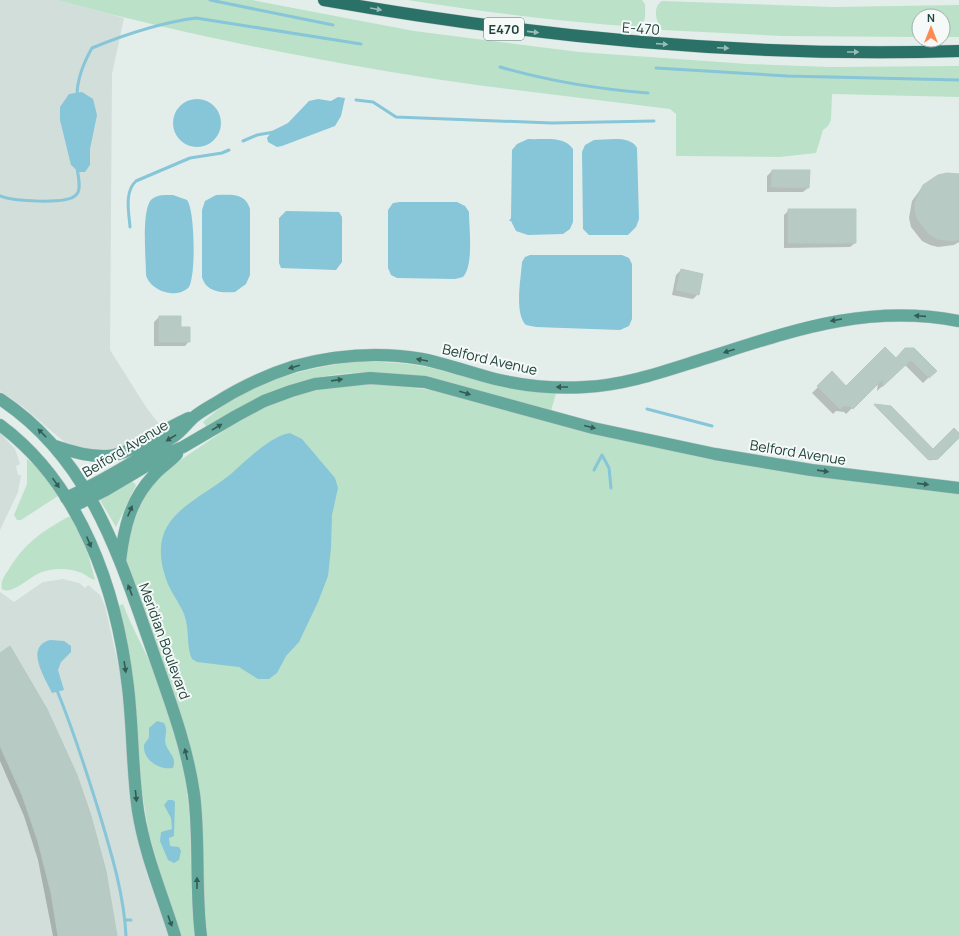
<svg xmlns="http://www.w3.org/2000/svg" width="959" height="936" font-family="Manrope,sans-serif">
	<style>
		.built { fill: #d1deda }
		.green { fill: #bbe1c8 }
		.water { fill: #87c5d8 }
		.shadow { fill: #0003 }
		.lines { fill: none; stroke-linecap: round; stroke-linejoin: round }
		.stream { stroke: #87c5d8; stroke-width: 3 }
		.building { fill: #b8cac4; stroke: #b5c9c2 }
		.major-casing { stroke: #c1cac8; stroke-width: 13 }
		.highway-casing { stroke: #c1cac8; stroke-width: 13 }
		.major { stroke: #64a89c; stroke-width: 12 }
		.highway { stroke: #2a7168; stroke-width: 12 }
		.oneway { fill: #9abcb7 }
		.oneway2 { fill: #325c54 }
		.labels { text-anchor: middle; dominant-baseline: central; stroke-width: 4; stroke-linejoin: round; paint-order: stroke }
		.shield { fill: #f5faf8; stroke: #617974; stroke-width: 1 }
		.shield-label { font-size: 13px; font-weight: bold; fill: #21423c }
		.street-label { font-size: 14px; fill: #21423c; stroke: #f5faf8 }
	</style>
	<rect width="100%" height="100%" fill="#e3eeea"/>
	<!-- built -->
	<path class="built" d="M0,0H58L124,18L112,74L110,350L146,407L162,428L139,442L106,452L68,445L22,406L0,391Z
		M0,433L15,449L20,464L16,466L18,475H21L18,492L0,530Z
		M63,579L79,583L85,588L88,585L100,595L105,606L121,677L133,815L146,871L169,936H0V592L14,602L43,582Z"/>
	<!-- green -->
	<path class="green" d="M58,0H252L414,31L579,52L748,64L831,67L959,66V97L832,94L831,120L828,126L823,130L816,153L780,157L676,156V114L670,109C575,97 479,87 385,71C275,52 166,30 58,0Z
		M408,0H642L645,4C645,14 647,22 638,27C561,22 484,12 408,0Z
		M662,1L832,7L959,5V37H943V16H919V37L782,36L662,30C656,23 652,7 662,1Z
		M355,362C383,361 410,363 437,369C477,378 514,392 556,393L551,411C460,386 382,354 287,386C259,395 233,411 206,426L203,422C245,384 300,368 355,362Z
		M372,383L431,390L574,429L731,463L866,483L959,493V936H207L203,883L202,821L194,762L180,712L129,572L126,559L127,541L142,496L166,470L235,423L269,405L292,396L327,388Z
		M27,459L39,469L58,496L21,520H17L14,515L27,484Z
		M132,481L136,485L116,527L100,500Z
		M68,517H71L74,522L88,554L95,580C90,579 86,575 82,573C69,568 55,568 42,572C30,576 12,596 2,589C0,581 5,575 9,569C25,543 41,532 68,517Z
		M123,604C131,626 143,646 152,667C167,705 180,744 186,784C194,835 188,885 195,936H181L167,896L149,834L141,786L132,670L117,606Z"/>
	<!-- water -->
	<path class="water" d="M82,92L93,99L97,115L90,149V165L85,172H79L71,165L60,120V107L69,94Z
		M338,97L345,98L341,116L335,126L282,146L277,147L268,142L267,138L272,131L288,123L309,101L318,99L331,101Z
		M173 123a24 24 0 1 1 48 0a24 24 0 1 1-48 0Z
		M528,139C543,140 564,135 573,149V222L570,229L563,234L528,235L516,231L511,221H509L511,218L512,150L517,144Z
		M594,140C607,140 631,135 637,148L639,219L636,227L628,235H589L583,229L582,152L585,145Z
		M173,195L187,200C195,210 196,275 189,287C177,300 150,291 146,275C146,259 141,208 152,199C158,194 166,195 173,195Z
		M216,195C230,195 245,192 250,209V275L246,284L235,292C221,293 206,292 202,277V210L205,201Z
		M400,202H457L465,206L469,212C469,229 474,265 463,277L455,279L397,278L391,275L388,268V210L393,203Z
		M286,211L339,212L342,217V262L336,270L281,268L279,263V218Z
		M530,255H622L629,258L632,264V319L629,326L620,330L536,327L526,325C514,313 521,279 522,262L525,257Z
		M290,433L302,439L335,478L338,488L332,515L331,548L328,576L318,602L299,642L286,656L277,673L269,679H258L239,667L197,662L192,659C186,647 190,629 184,614C179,602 170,591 166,579C145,517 192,505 231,474C246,461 270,436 290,433Z
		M50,640L64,641L71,646V652L61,662L58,670L64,690L52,693C45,678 24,647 50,640Z
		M157,721L164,723C169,732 163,737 166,745C169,754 177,757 173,768C161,770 145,762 144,748C143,743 148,741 149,737C149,734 149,731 149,728Z
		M168,800H173L175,802L174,836L169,838L170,846L179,847L181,851L179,860L174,863L168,860L160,841L161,832L172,829L171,818L164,805Z"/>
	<!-- shadow -->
	<path class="shadow" d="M772,171L808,188L803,192H767V176Z
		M959,175V242L954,245L938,247L930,245L922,241L911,227L909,218L912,201L923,186Z
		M789,210L855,243L850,247L784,248V215Z
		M681,270L698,294L693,299L672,295L676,275Z
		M159,317L180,328L189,341L185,346H154V322Z
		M906,349L935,371L923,383L905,365L877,391L878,383L846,414L844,412L836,411L833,414L812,393L832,373L846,387L896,359Z
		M874,405L891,407L933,450L959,434V437L936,460H928Z
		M0,654L115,936H53L38,860L24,816L0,761Z"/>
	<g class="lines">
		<!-- stream -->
		<path class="stream" d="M210,0L333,25
			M500,67C549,81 597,89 648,93
			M656,68L787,76L959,80
			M77,96C77,80 84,62 92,48C126,34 159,23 196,18L361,44
			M356,100L373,102L396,117L552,123L654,121
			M243,141L257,135L274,132
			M0,196C12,201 67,205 76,195C82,190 78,175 77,168
			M130,227C129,213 124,192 136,181L190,158L222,153L229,150
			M647,409L712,426
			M594,470L602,455L609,468L611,488
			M56,688C73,729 86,770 99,812C111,852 124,894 126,936
			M125,920H131"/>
	</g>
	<!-- building -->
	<path class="building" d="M772,170H810L809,188L771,187Z
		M947,173L959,174V239L953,241L937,239L929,234L918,220L915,211V202L923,185L938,175Z
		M788,209H856V243H788Z
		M681,269L703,274L699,295L676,290Z
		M159,316H181V327H190V342H159Z
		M885,347L896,358L905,348H914L937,371L929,378L911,360L882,387L883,379L853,409L850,406H843L840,409L817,386L832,371L846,386Z
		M874,404L891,406L933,449L954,428L959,433V438L938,459L929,460Z
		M10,646L47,709L77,775L91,816L106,871L117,936H58L51,893L38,842L22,795L0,746V653Z"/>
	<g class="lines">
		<!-- major casing -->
		<g class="major-casing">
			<path id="major" d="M0,399C92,460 119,557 154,655C170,701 187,745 194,794C200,841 195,889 201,936
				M0,425C81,485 117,591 128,687C133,729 132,770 138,811C145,855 162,894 175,936
				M55,446C125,471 130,445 189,418
				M66,498C103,481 139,459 173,437C182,431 187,423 194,417C200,412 207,408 214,404C239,388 266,375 295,366C336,355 381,352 422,359C447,364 471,373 495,379C525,386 555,389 585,387C625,385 662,372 700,360C789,332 864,303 959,321
				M72,507L104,491L168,453L183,447L236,416L264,401L291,391L315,384L370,378L425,382L593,428L715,454L811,470L959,488
				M120,561C124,528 130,500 154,475C161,467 170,462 177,454"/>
		</g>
		<!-- highway casing -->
		<g class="highway-casing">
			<path id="highway" d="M324,0C534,37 746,58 959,51"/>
		</g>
		<!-- major -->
		<use href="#major" class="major"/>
		<!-- highway -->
		<use href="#highway" class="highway"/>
	</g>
	<!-- one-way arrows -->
	<defs><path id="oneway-solid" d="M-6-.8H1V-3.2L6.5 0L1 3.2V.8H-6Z"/></defs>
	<g class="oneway">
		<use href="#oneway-solid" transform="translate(376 9) rotate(10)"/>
		<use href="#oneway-solid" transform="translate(533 32) rotate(6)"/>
		<use href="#oneway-solid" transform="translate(662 44) rotate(4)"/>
		<use href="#oneway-solid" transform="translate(723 48) rotate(3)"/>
		<use href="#oneway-solid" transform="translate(853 52)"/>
	</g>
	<g class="oneway2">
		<use href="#oneway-solid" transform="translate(920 316) rotate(-176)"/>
		<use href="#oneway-solid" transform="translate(836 320) rotate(170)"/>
		<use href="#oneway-solid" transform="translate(729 351) rotate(162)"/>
		<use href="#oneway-solid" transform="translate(422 360) rotate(-170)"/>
		<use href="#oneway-solid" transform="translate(294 367) rotate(164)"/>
		<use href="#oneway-solid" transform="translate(337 380) rotate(-8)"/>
		<use href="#oneway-solid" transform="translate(562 387) rotate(180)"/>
		<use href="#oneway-solid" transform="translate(465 393) rotate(17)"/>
		<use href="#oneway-solid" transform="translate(217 427) rotate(-31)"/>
		<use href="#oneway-solid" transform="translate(590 427) rotate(14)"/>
		<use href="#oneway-solid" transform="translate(42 433) rotate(-135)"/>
		<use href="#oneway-solid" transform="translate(171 438) rotate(148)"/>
		<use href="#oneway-solid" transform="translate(823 471) rotate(8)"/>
		<use href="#oneway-solid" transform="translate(56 483) rotate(55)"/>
		<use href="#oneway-solid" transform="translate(923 484) rotate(6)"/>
		<use href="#oneway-solid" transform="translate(130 511) rotate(-67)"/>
		<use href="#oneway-solid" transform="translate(89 542) rotate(67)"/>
		<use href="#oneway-solid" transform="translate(130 590) rotate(-111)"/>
		<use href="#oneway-solid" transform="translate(125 667) rotate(81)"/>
		<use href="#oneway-solid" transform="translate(186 754) rotate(-103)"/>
		<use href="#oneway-solid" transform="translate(136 796) rotate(84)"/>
		<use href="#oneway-solid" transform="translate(197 883) rotate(-90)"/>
		<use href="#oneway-solid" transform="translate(170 921) rotate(70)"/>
	</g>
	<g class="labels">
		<!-- shield labels -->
		<rect class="shield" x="484" y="18" width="40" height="22" rx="3"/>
		<g class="shield-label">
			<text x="504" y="29">E470</text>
		</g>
		<!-- street labels -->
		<g class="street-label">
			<text transform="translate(641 28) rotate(4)">E-470</text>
			<text transform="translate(490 359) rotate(13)">Belford Avenue</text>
			<text transform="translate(125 448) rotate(-31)">Belford Avenue</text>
			<text transform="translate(798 452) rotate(9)">Belford Avenue</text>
			<text transform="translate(165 641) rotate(70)">Meridian Boulevard</text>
		</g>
	</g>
	<!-- north arrow -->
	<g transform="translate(931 28)"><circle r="19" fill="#f5faf8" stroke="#a0b0ad"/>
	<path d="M0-3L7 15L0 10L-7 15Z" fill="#fd8a52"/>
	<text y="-6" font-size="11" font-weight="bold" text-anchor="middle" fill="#21423c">N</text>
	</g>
</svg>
